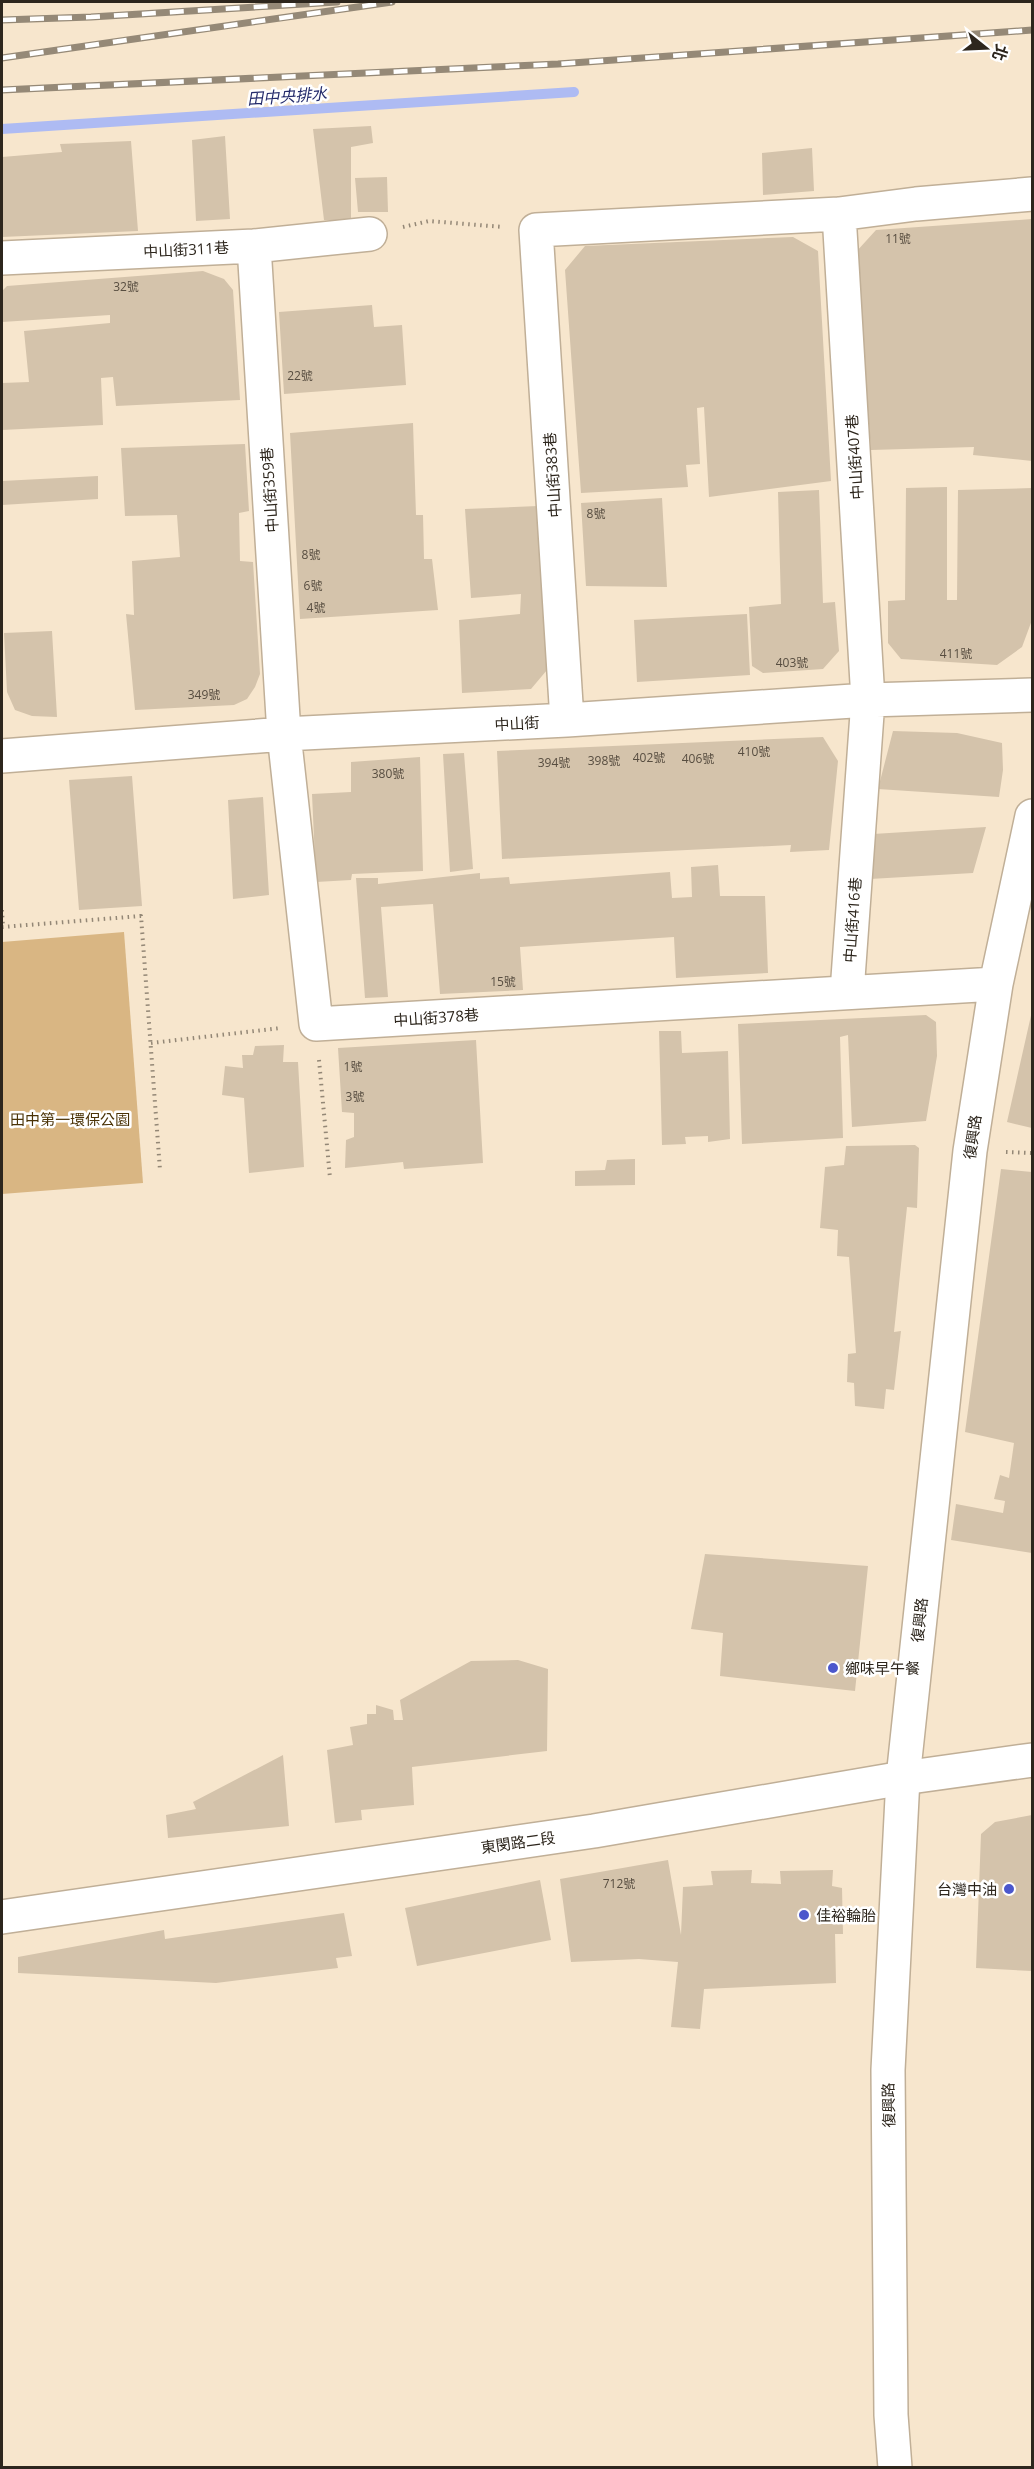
<svg xmlns="http://www.w3.org/2000/svg" width="1034" height="2469" font-family="'Open Sans','Noto Sans TC',sans-serif">
	<style>
		.green { fill: #d9b683 }
		.lines { fill: none; stroke-linecap: round; stroke-linejoin: round }
		.stream { stroke: #aebbf3; stroke-width: 10 }
		.building { fill: #d4c3ab }
		.minor-casing { stroke: #c0af97; stroke-width: 36 }
		.major-casing { stroke: #c0af97; stroke-width: 36 }
		.path { stroke: #938776; stroke-width: 4; stroke-dasharray: 1.5 4.5; stroke-linecap: butt }
		.minor { stroke: #fff; stroke-width: 33 }
		.major { stroke: #fff; stroke-width: 33 }
		.rail-casing { stroke: #958977; stroke-width: 7 }
		.rail { stroke: #fff; stroke-width: 4.5; stroke-dasharray: 14; stroke-linecap: butt }
		.poi-dot { fill: #4b57cc; stroke: #fff; stroke-width: 2 }
		.labels { text-anchor: middle; dominant-baseline: central; stroke-width: 5; stroke-linejoin: round; paint-order: stroke }
		.number-label { font-size: 12px; fill: #574d40 }
		.street-label { font-size: 15px; fill: #2d261d; stroke: #fff }
		.park-label { font-size: 15px; fill: #4b3307; stroke: #fff }
		.poi-label { font-size: 15px; fill: #2d261d; stroke: #fff; text-anchor: start }
		.water-label { font-size: 16px; font-style: italic; fill: #242b6b; stroke: #fff }
	</style>
	<rect width="100%" height="100%" fill="#f7e6cd"/>
	<!-- green -->
	<path class="green" d="M124,932L143,1183L2,1194V942Z"/>
	<g class="lines">
		<!-- stream -->
		<path class="stream" d="M2,129L574,92"/>
	</g>
	<!-- building -->
	<path class="building" d="M371,126L373,143L351,147V221L324,220L313,129Z
		M225,136L230,219L196,221L192,140Z
		M131,141L138,231L2,237V157L62,152L60,144Z
		M812,148L814,191L763,195L762,153Z
		M387,177L388,212H358L355,178Z
		M1032,219V461L973,455L974,447L871,450L856,252L876,230Z
		M793,237L818,251L831,481L709,497L704,407L697,408L700,464L686,465L688,487L581,493L565,270L585,246Z
		M203,271L224,279L233,290L240,400L116,406L113,377L101,378L103,425L2,430V383L29,382L24,331L110,323V315L2,322V291L7,286Z
		M372,305L374,327L402,325L406,385L284,394L279,312Z
		M413,423L416,515H423L424,559H432L438,610L300,619L290,433Z
		M245,444L249,511L239,513L240,561L253,562L260,674L255,687L247,699L234,705L135,710L126,614L134,615L132,561L180,557L177,515L125,516L121,448Z
		M98,476V499L2,505V481Z
		M947,487V600H957L958,490L1032,488V620L1022,647L997,665L901,659L888,643V601L905,600L906,488Z
		M819,490L823,603L835,602L839,651L823,669L763,673L752,666L749,607L781,604L778,492Z
		M662,498L667,587L586,586L581,503Z
		M538,506L547,670L531,689L462,693L459,620L520,614L521,594L471,598L465,509Z
		M747,614L750,675L637,682L634,620Z
		M52,631L57,717L32,716L15,710L7,692L4,633Z
		M893,731L957,733L1002,743L1003,770L999,797L878,789Z
		M823,737L838,761L829,850L790,852L791,845L502,859L497,751Z
		M464,753L473,869L450,872L443,754Z
		M420,757L423,871L352,874L351,880L316,882L312,794L351,792V762Z
		M132,776L142,906L79,910L69,780Z
		M263,797L269,895L233,899L228,800Z
		M986,827L973,873L870,879L873,834Z
		M718,865L720,896H765L768,973L676,978L674,937L520,947L523,990L440,994L433,904L381,907L388,997L365,998L356,878H378V884L480,873V879L509,877L510,884L670,872L672,898L692,897L691,867Z
		M1032,1011V1128L1007,1122Z
		M926,1015L936,1022L937,1056L926,1121L852,1127L848,1035L840,1037L843,1138L742,1144L738,1024Z
		M659,1031H681L682,1053L728,1051L730,1139L708,1142V1136L685,1137L686,1144L662,1145Z
		M476,1040L483,1163L404,1169L403,1162L345,1168L346,1140L354,1137V1113L342,1112L338,1048Z
		M284,1045L283,1062H298L304,1167L249,1173L244,1098L222,1095L225,1066L243,1068L242,1055H253L255,1046Z
		M915,1145L919,1148L917,1208L907,1207L894,1332L901,1331L894,1390L886,1389L884,1409L855,1406L854,1383L847,1382L848,1354L856,1353L849,1257L837,1256L838,1230L820,1228L825,1167L844,1165L846,1146Z
		M635,1159V1185L575,1186V1171L605,1170L607,1160Z
		M1001,1169L1032,1172V1553L951,1540L956,1504L1003,1513L1005,1501L994,1499L1000,1475L1009,1478L1014,1443L965,1432Z
		M705,1554L868,1566L855,1691L720,1676L723,1633L691,1629Z
		M518,1660L548,1669L547,1751L412,1767L414,1805L361,1810L362,1820L335,1823L327,1750L353,1745L350,1727L367,1724V1714H376V1705L393,1710L394,1720H403L400,1700L471,1661Z
		M283,1755L289,1826L168,1838L166,1815L196,1809L193,1802Z
		M1032,1815V1971L976,1968L981,1834L995,1822Z
		M668,1860L681,1935L683,1887L713,1885L711,1871L752,1870L751,1883L781,1884L780,1871L833,1870L832,1886L842,1888L843,1934H835L836,1983L704,1989L700,2029L671,2027L678,1962L639,1959L571,1962L560,1879Z
		M540,1880L551,1940L417,1966L405,1908Z
		M344,1913L352,1956L336,1958L338,1968L216,1983L18,1973V1957L164,1930L165,1939Z"/>
	<g class="lines">
		<!-- minor casing -->
		<g class="minor-casing">
			<path id="minor" d="M839,214L868,700L847,992
				M254,246L284,734L316,1024L996,984
				M2,258L254,246L370,234
				M567,720L536,230L839,214L916,204L1032,194
				M2,756L284,734L567,720L868,700L1032,695
				M895,2468L891,2415L888,2070L903,1778L970,1151L996,984L1032,816"/>
		</g>
		<!-- major casing -->
		<g class="major-casing">
			<path id="major" d="M2,1917L594,1831L903,1778L1032,1760"/>
		</g>
		<!-- path -->
		<path class="path" d="M403,227L429,221L503,227
			M2,910L3,927
			M2,927L141,916L160,1170
			M151,1043L281,1028
			M319,1060L330,1178
			M1006,1152L1032,1153"/>
		<!-- minor -->
		<use href="#minor" class="minor"/>
		<!-- major -->
		<use href="#major" class="major"/>
		<!-- rail casing -->
		<g class="rail-casing">
			<path id="rail" d="M2,20L91,17L337,2
				M2,58L392,2
				M2,90L558,64L1032,30"/>
		</g>
		<!-- rail -->
		<use href="#rail" class="rail"/>
	</g>
	<!-- markers -->
	<g class="poi-dot">
		<circle cx="833" cy="1668" r="6"/>
		<circle cx="1009" cy="1889" r="6"/>
		<circle cx="804" cy="1915" r="6"/>
	</g>
	<g class="labels">
		<!-- number labels -->
		<g class="number-label">
			<text x="898" y="238">11號</text>
			<text x="126" y="286">32號</text>
			<text x="300" y="375">22號</text>
			<text x="596" y="513">8號</text>
			<text x="311" y="554">8號</text>
			<text x="313" y="585">6號</text>
			<text x="316" y="607">4號</text>
			<text x="956" y="653">411號</text>
			<text x="792" y="662">403號</text>
			<text x="204" y="694">349號</text>
			<text x="754" y="751">410號</text>
			<text x="649" y="757">402號</text>
			<text x="698" y="758">406號</text>
			<text x="604" y="760">398號</text>
			<text x="554" y="762">394號</text>
			<text x="388" y="773">380號</text>
			<text x="503" y="981">15號</text>
			<text x="353" y="1066">1號</text>
			<text x="355" y="1096">3號</text>
			<text x="619" y="1883">712號</text>
		</g>
		<!-- street labels -->
		<g class="street-label">
			<text transform="translate(186 249) rotate(-3)">中山街311巷</text>
			<text transform="translate(854 457) rotate(-94)">中山街407巷</text>
			<text transform="translate(552 475) rotate(-94)">中山街383巷</text>
			<text transform="translate(269 490) rotate(-94)">中山街359巷</text>
			<text transform="translate(517 723) rotate(-3)">中山街</text>
			<text transform="translate(852 920) rotate(-86)">中山街416巷</text>
			<text transform="translate(436 1017) rotate(-4)">中山街378巷</text>
			<text transform="translate(972 1137) rotate(-82)">復興路</text>
			<text transform="translate(919 1620) rotate(-84)">復興路</text>
			<text transform="translate(518 1842) rotate(-8)">東閔路二段</text>
			<text transform="translate(888 2105) rotate(-91)">復興路</text>
		</g>
		<!-- park labels -->
		<g class="park-label">
			<text x="70" y="1119">田中第一環保公園</text>
		</g>
		<!-- poi labels -->
		<g class="poi-label">
			<text x="845" y="1668">鄉味早午餐</text>
			<text x="997" y="1889" text-anchor="end">台灣中油</text>
			<text x="816" y="1915">佳裕輪胎</text>
		</g>
		<!-- water labels -->
		<g class="water-label">
			<text transform="translate(287 96) rotate(-4)">田中央排水</text>
		</g>
	</g>
	<!-- border -->
	<rect width="1034" height="2469" fill="none" stroke="#2d261d" stroke-width="6"/>
	<!-- north arrow -->
	<g transform="translate(986 48) rotate(108)" stroke="#ffffff" stroke-width="4.5" paint-order="stroke">
	<path d="M0-4.5L10 22L0 15L-10 22Z" fill="#2d261d"/>
	<text y="-9" font-size="16" font-weight="bold" text-anchor="middle" fill="#2d261d">北</text>
	</g>
</svg>
